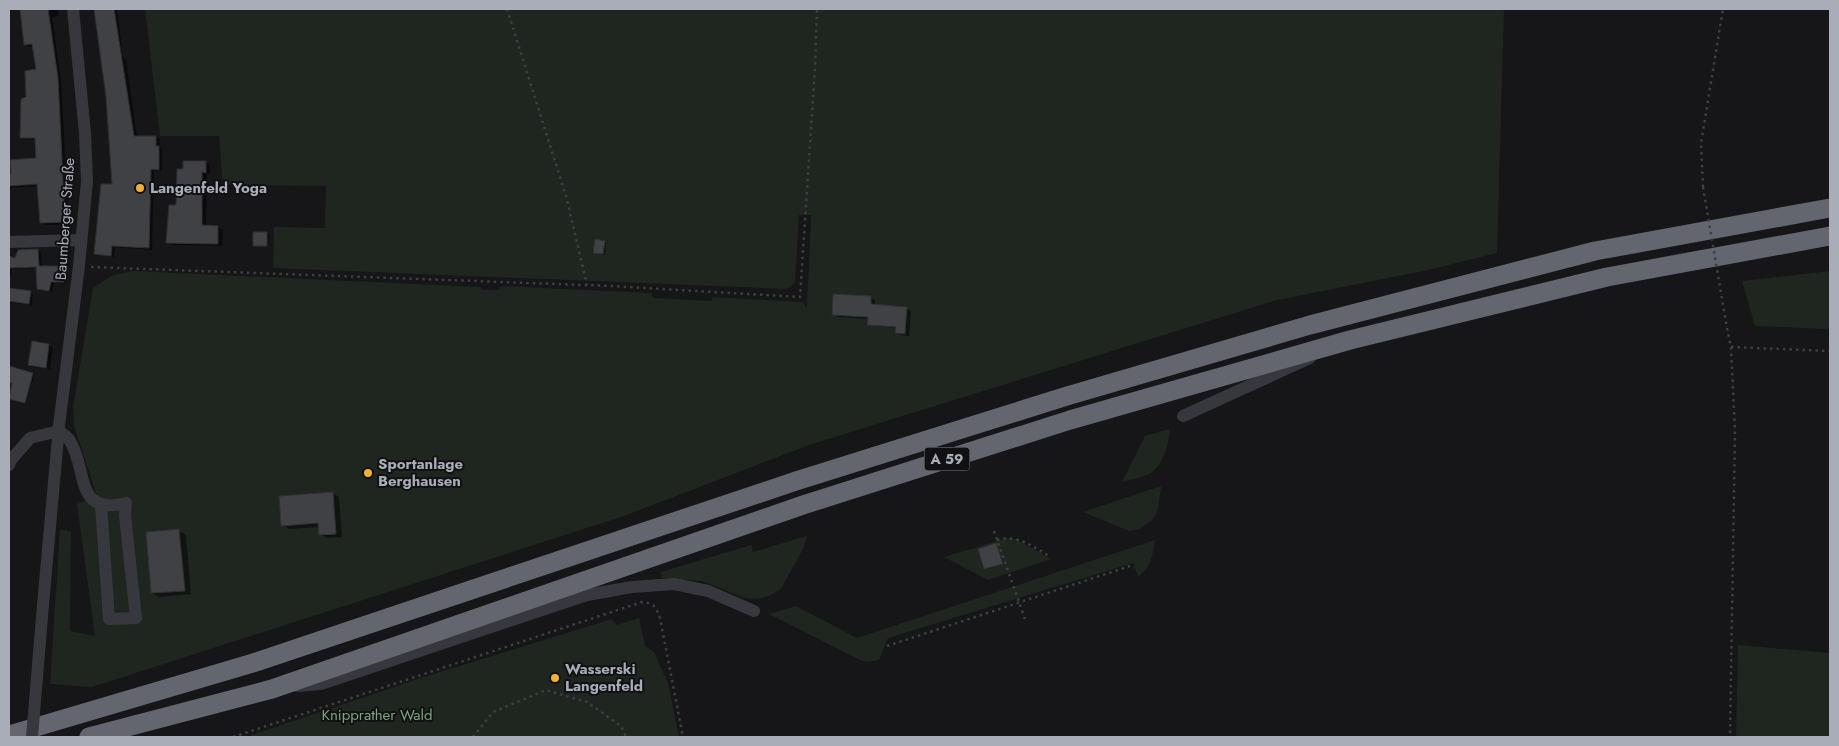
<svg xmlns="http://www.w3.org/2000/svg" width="1839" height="746" font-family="Jost,sans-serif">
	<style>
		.green { fill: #1e261f }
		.shadow { fill: #0007 }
		.building { fill: #404145; stroke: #303034 }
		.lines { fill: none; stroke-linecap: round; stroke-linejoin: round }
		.path { stroke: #3d3f44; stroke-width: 2.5; stroke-dasharray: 2.5 4; stroke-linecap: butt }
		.minor { stroke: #37383d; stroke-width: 12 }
		.highway { stroke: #63666e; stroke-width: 19 }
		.path-bridge { stroke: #3d3f44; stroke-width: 2.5; stroke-dasharray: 2.5 4; stroke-linecap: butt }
		.minor-bridge { stroke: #37383d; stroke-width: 12 }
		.poi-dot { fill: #f2b134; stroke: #111113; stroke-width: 2 }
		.labels { text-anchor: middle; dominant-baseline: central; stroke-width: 4; stroke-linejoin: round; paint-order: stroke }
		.shield { fill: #111113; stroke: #7b7e86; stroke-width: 1 }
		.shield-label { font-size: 14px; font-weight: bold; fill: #a8adb8 }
		.poi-label { font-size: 15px; font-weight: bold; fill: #a8adb8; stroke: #111113; text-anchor: start }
		.street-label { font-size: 15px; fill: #a8adb8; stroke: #111113 }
		.park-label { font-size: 15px; fill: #7fa381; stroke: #111113 }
	</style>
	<rect width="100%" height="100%" fill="#161618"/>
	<!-- green -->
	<path class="green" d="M145,9H1504L1497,253L1428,270L1277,300L809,445L624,516L92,687L50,684L60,529L71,532L70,631L95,636L77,504L97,496L74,426L73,407L93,288L113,275L133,271L481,287L482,290H499L500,286L651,293L653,298L712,301V297L802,302L807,308L811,215H799L795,283L787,289L273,268L274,227L325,228L326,186L223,185L219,136H160Z
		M1830,271V329L1755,326L1742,281Z
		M1169,429L1170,432C1167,447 1164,465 1149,474C1142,478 1131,479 1122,482L1145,436Z
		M1161,486L1158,510L1152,520L1140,529L1129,531L1083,512Z
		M807,536L804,547L781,589L769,596L758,599L745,598L702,581L662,578L661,572L751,545L753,552Z
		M1007,538L1016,539L1051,559L988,580L944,557Z
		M1155,540C1153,553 1151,570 1138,576L1133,563L888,638L879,660L868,662L860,660L769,614L796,606L857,638Z
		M639,618L645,646L654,652L668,683L679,737H246L427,676L612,619L617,625Z
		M1738,645L1830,653V737H1736Z"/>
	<!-- shadow -->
	<path class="shadow" d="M21,9H58L59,16L52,17L61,81L69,224L45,225L41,223L39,186L9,188V175H12L38,160L37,139L25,140L21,138L28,98L38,70L34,46L29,47L25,44Z
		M95,9H117L123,58L126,59L137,137H156L160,139V147L162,149V171H154L152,250L115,247L114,257L95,253L113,186L107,96Z
		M206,163L210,165V174H207L206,227H218L223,230L222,246L172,245L167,242L177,206Z
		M254,233L269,234L268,246H256Z
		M605,242L606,243L605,255L594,252Z
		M38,251L41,252L42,268L63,267L66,269V283H54L52,292L38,289L37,268L12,269L9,283V257L16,259Z
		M9,290L33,294L32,305L9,302Z
		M871,298L875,300V306L907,309L911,311L909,336L901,335L896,333L897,328L873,326L869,324V319L837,317L833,314Z
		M33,343L49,345L53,348L50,369L33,367L29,364Z
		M9,367L34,375L26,403L9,398L13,383L9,382Z
		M333,493L339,497L342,537L327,538L320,534V527L289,529L283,525Z
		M179,531L186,535L191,594L159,597L152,593Z
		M996,545L1004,564L987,569L985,568Z"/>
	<!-- building -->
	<path class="building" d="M20,9H48L58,78L65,222L40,223L37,184L9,186V174H11L10,160L36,158L35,138H20L21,99L26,97L25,71L36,69L32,44L24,45Z
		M94,9H114L134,136H156V146H159V170L151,169L149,248L112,246L111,256L94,254L101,184H112L106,96Z
		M183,161H206V173L202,172V225L218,226V244L166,243L169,205H176L177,169H183Z
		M253,232H267V246H253Z
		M595,239L605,241L603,254L593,253Z
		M38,249L39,266H63L64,282H51L49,291L37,289L36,267L9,268V256L15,258L18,250Z
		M9,288L31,291L29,304L9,301Z
		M833,294L871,296V304L907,307L905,334L895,333L896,327L867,325L868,317L832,315Z
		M32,341L49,344L46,368L28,365Z
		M9,366L33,373L25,403L9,399L12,383H9Z
		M333,492L336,534L319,535L318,523L281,526L279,496Z
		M179,529L185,591L151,593L146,532Z
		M996,543L1003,564L984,569L978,549Z"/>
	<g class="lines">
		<!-- path -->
		<path class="path" d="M507,9L566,196L587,285
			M1703,187L1701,143L1723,9
			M91,267L611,286L800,297L815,68L817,9
			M1727,328L1731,347L1735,431L1730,737
			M1731,347L1830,351
			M994,531L1025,619
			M997,540C1018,534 1033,547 1051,557
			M887,646L1130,566L1134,568
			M233,737L642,602C654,603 656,607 660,618L683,737
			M473,737L493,712L546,690L587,702L621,726L626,737"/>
		<!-- minor -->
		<path class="minor" d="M9,242L81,240
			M1183,416L1310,358
			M9,465L11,460L30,438L59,431C63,434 68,437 70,441C88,470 74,516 126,503L125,515L136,618L109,619L101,505
			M43,605L59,426L79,266L87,181L85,133L73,9
			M297,686L321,684L587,595L632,587L674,584L708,591L754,611"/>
		<!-- highway -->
		<path class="highway" d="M9,735L253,663L796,481L1067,396L1310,325L1595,251L1830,208
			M89,737L272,689L803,505L1070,420L1350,340L1607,277L1830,236"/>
		<!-- path-bridge -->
		<path class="path-bridge" d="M1703,187L1727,328"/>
		<!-- minor-bridge -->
		<path class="minor-bridge" d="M32,737L43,605"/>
	</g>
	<!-- markers -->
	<g class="poi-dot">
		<circle cx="140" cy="188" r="5"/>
		<circle cx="368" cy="473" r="5"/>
		<circle cx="555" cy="678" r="5"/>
	</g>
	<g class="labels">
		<!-- shield labels -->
		<rect class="shield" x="924.5" y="447.5" width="45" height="23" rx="4"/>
		<g class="shield-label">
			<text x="947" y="459">A 59</text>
		</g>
		<!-- poi labels -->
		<g class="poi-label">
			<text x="150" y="188">Langenfeld Yoga</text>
			<text x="378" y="464">Sportanlage<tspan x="378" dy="17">Berghausen</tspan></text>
			<text x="565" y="669">Wasserski<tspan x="565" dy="17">Langenfeld</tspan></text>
		</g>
		<!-- street labels -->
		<g class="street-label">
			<text transform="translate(65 219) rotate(-86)">Baumberger Straße</text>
		</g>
		<!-- park labels -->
		<g class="park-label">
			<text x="377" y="715">Knipprather Wald</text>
		</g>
	</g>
	<!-- border -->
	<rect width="1839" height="746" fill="none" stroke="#a8adb8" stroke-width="20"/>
</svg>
